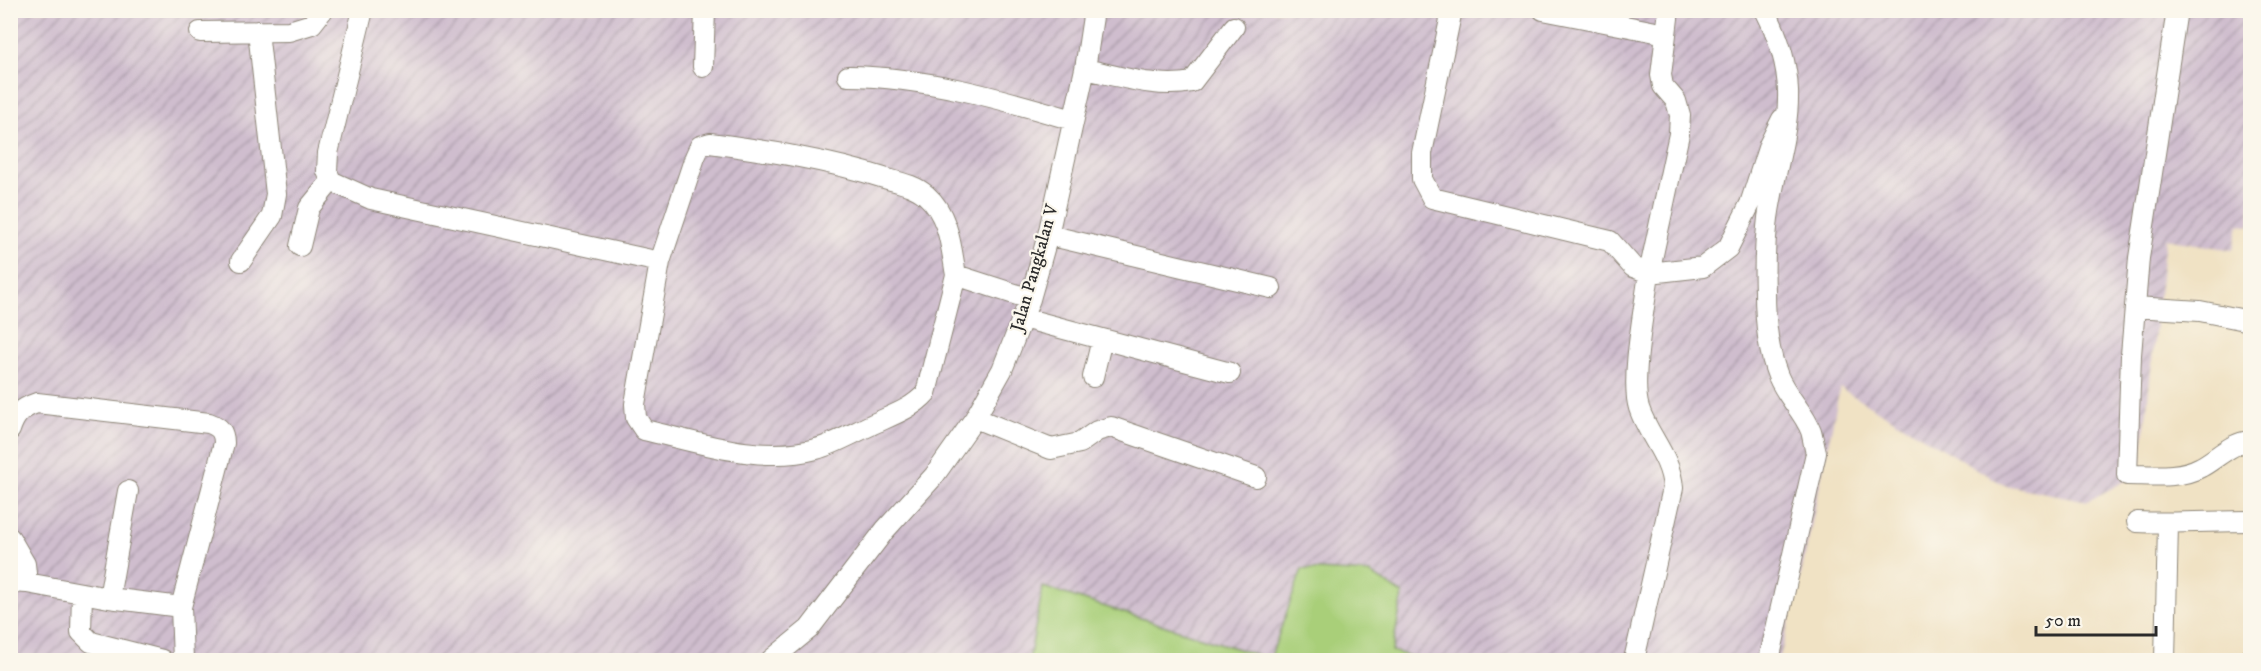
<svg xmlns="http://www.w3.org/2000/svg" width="2261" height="671" font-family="'IM FELL DW Pica',serif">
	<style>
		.industrial { fill: url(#industrial-furrows) }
		.green { fill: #a9cf79; stroke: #6a7d52; stroke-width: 1.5 }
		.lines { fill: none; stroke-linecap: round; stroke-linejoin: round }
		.minor-casing { stroke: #8e8678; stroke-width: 22 }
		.minor { stroke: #fff; stroke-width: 20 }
		.labels { text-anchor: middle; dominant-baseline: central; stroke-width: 4.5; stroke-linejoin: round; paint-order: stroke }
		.street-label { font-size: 18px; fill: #2b2b2b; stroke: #fbf7ec }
	</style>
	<defs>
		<pattern id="industrial-furrows" width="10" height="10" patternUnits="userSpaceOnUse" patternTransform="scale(1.5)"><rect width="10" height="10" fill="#cfbdce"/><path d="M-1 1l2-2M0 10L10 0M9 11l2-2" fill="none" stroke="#a89aa7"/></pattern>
	</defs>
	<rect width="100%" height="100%" fill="#fbf7ec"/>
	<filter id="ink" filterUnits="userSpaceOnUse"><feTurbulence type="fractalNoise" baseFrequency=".0167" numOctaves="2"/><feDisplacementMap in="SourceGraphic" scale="12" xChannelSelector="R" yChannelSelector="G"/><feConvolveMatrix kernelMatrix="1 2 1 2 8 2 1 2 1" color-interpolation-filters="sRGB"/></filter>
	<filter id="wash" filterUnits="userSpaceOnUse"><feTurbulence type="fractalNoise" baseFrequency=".008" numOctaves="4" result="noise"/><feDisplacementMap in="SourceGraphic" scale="24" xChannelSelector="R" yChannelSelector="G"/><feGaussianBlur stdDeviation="1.35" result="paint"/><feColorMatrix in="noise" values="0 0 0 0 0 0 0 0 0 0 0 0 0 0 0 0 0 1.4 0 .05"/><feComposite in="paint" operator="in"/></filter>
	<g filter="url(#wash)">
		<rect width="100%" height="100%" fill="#f0e2c4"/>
		<!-- industrial -->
		<path class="industrial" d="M10,11H2250V226L2238,225L2233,250L2165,239L2140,473L2088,501L2004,485L1840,388L1798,589L1779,660H1416V658L1392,651L1270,659L1043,587L1029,660H11Z"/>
		<!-- green -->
		<path class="green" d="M1302,569L1370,573L1403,594L1392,651L1416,658V660H1029L1043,587L1270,659Z"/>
	</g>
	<g filter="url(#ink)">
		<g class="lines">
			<!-- minor casing -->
			<g class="minor-casing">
				<path id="minor" d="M363,10L328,153L327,171L331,181L371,199L660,262
					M1452,10L1422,153V179L1432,198L1610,241L1633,267L1649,273L1679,134L1680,115L1676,101L1663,86L1661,75L1669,10
					M1543,10L1666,34
					M1765,10C1808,94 1780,135 1768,218C1765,241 1764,268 1765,291C1765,318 1768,351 1778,376C1786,396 1804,412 1811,431C1813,438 1814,446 1816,453L1769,660
					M2177,10L2139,258L2131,355L2127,475C2151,475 2179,479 2201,467C2215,460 2236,439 2250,442
					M200,32L289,31L312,24L323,10
					M703,67L705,10
					M1085,69C1119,76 1157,89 1192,82L1234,27
					M848,76C925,77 999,98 1073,120
					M1048,235L1271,288
					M300,246L309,208L331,181
					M241,261L272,216L276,194L258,31
					M956,275L926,393C912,409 890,416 871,425C853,433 835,444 816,449C760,464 698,442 644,430L636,418L635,404L660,262L695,157L700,146L710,143C769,151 827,160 884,178C898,182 915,185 926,195C949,215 951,247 956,275L1030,299
					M2135,307L2200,311L2250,321
					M1023,318L1230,373
					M1093,377L1102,339
					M975,418L1051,449L1080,443L1097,431L1111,427L1256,477
					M10,430C15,414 22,408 37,403L209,423C220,427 224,432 224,443L181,607L183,660
					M2137,522C2175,524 2212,521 2250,521
					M10,538L25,564L27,583
					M10,582L27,583L109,598L181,607
					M82,593L81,632L91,642L162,660
					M109,598L128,491
					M771,660L809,629L885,530L934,476L975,418L1002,370L1030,299L1048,235L1085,69L1094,10
					M1634,660L1673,488C1671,457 1648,436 1639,408C1630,380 1645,305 1649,273L1703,267L1728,248L1750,204L1769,145L1782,119
					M2165,660L2168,524
					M2250,660V658"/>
			</g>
			<!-- minor -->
			<use href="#minor" class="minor"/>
		</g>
	</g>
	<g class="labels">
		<!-- street labels -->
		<g class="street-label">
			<text transform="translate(1035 268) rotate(-74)">Jalan Pangkalan V</text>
		</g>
	</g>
	<!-- margin -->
	<rect width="2261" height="671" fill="none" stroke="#fbf7ec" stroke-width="36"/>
	<!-- scale -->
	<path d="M2036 626v9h120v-9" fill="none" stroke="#2b2b2b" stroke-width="3"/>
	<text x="2045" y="626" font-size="18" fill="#2b2b2b" stroke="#fbf7ec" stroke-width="4.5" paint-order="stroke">50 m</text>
</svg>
